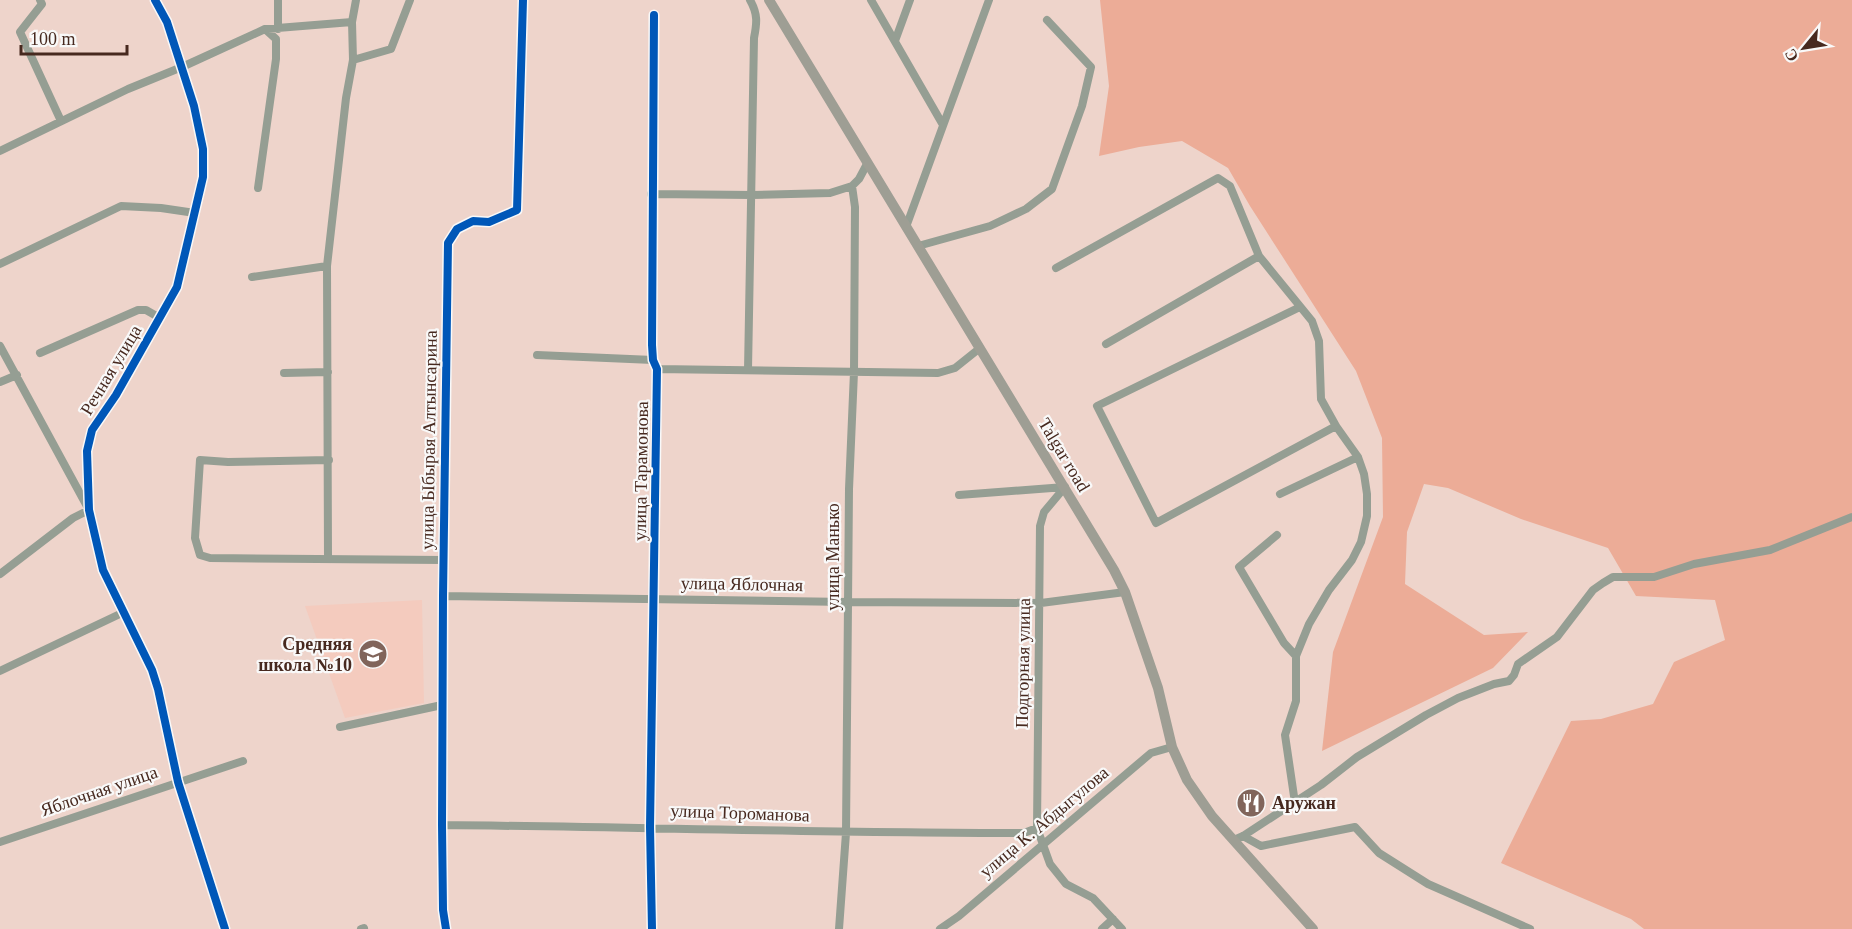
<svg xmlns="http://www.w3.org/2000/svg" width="1852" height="929" font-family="'Times New Roman',serif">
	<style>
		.built { fill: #f4cbbe }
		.green { fill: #ecac97 }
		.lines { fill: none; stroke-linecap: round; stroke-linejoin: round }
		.minor { stroke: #959e93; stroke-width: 8 }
		.major { stroke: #9e9e94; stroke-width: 10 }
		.cycleway-casing { stroke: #f9f9f9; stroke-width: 11 }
		.cycleway { stroke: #0057b8; stroke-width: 8 }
		.labels { text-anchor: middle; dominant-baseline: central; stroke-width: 4.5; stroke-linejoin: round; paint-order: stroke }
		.street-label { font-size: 18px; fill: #47291f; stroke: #f9f9f9 }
		.poi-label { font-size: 18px; font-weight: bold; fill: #47291f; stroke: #f9f9f9; text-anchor: end }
	</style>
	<rect width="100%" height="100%" fill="#eed4cb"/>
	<!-- built -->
	<path class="built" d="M422,600L424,703L345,718L305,606Z"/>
	<!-- green -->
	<path class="green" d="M1100,0H1852V929H1644L1631,919L1501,863L1571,721L1601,719L1653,704L1674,662L1725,640L1715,600L1636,596L1608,548L1521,519L1448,488L1424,484L1407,532L1405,584L1484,635L1528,632L1493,668L1322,751L1333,652L1383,517L1382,438L1356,371L1250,206L1228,168L1182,141L1139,147L1099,156L1109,86Z"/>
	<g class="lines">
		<!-- minor -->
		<path class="minor" d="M40,0L42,4L20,32L61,121
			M155,0L167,22L194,106L203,149V177L177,287L116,395L92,430L87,451L89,510L103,570L152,670L158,689L178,782L225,929
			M278,0V29
			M871,0L943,125
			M265,29L352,22
			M895,41L910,0
			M353,60L391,49L410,0
			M0,151L128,89L182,67L265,29L276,39V59L258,188
			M651,194L752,195L830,193L852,186L859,179L867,164
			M906,227L989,0
			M918,246L990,226L1026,209L1052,189L1082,106L1091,67L1047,20
			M0,264L121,206L161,208L195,213
			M1056,268L1218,178L1230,186L1259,256
			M252,277L327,266
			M1300,307L1097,406L1156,523L1336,426
			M1106,344L1259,256L1312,321L1319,341L1321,399L1336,426L1358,457L1364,474L1367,494V516L1361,542L1352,560L1329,590L1309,624L1296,656V701L1285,735L1295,803
			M0,346L89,510L73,518L0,574
			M40,353L138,310H146L160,318
			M537,355L653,360
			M657,369L938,373L955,368L980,348
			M748,370L754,38C757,23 758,14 750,0
			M284,373L328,372
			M0,382L17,375
			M329,460L228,462L200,460L195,538L200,555L210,558L443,560
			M1065,487L1044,512L1040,526L1037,828L1050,864L1066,884L1093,898L1122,929
			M1280,494L1358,457
			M959,495L1065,487
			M1277,535L1239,567L1284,643L1296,656
			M328,559L327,266L346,98L353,60L352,22L356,0
			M443,596L849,602L1041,603L1125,592
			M0,671L122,613
			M340,727L442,705
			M442,825C636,827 830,833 1024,833L1037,828
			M1243,836L1261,846L1355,827L1379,853L1428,884L1530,929
			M1234,840L1243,836L1321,785L1357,757L1426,715L1458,698L1494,684L1509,681L1514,675L1518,664L1557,637L1593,590L1603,583L1613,577H1654L1694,564L1770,550L1852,517
			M0,842L243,761
			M361,929L364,928
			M446,929L443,910L442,825L443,596L448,243L457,229L473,221L489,222L517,210L523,0
			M652,929L650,827L657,369L653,360L652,345L654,15
			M839,929L846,833L849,489L854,372L855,207L852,186
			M940,929L959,916L1151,753L1172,747
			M1102,929L1113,919"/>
		<!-- major -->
		<path class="major" d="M769,0L1114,570L1125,592L1158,688L1172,747L1187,780L1212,816L1313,929"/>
		<!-- cycleway casing -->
		<g class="cycleway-casing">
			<path id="cycleway" d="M155,0L167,22L194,106L203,149V177L177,287L116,395L92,430L87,451L89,510L103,570L152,670L158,689L178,782L225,929
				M446,929L443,910L442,825L443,596L448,243L457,229L473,221L489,222L517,210L523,0
				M652,929L650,827L657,369L653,360L652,345L654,15"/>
		</g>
		<!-- cycleway -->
		<use href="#cycleway" class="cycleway"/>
	</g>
	<!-- icons -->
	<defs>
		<g id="school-disc" transform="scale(1.5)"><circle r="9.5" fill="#81655b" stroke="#f9f9f9"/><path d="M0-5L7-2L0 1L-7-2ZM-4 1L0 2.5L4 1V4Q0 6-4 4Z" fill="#fff"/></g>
		<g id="restaurant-disc" transform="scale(1.5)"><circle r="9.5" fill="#81655b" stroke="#f9f9f9"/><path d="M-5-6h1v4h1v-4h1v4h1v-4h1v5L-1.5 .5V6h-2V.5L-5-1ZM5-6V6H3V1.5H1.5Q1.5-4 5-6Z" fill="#fff"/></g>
	</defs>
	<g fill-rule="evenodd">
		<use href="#school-disc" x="373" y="654"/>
		<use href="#restaurant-disc" x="1251" y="803"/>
	</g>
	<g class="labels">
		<!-- street labels -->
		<g class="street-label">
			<text transform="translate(111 370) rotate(-59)">Речная улица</text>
			<text transform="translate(429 440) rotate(-89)">улица Ыбырая Алтынсарина</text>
			<text transform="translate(1064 455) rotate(59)">Talgar road</text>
			<text transform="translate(641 471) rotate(-89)">улица Тарамонова</text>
			<text transform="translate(833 557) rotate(-90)">улица Манько</text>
			<text transform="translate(742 584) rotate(1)">улица Яблочная</text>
			<text transform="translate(1023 663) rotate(-89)">Подгорная улица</text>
			<text transform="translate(99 791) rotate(-19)">Яблочная улица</text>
			<text transform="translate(740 813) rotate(2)">улица Тороманова</text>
			<text transform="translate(1044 822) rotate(-40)">улица К. Абдыгулова</text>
		</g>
		<!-- poi labels -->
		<g class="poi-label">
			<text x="352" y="644">Средняя<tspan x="352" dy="21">школа №10</tspan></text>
			<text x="1272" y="803" text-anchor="start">Аружан</text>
		</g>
	</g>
	<!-- north arrow -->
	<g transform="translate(1804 48) rotate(240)" stroke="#f9f9f9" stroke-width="4.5" paint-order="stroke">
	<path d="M0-4.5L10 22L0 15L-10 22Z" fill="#47291f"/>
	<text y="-9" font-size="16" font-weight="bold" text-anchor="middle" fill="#47291f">С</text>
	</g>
	<!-- scale -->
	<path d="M21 45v9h106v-9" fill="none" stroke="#47291f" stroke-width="3"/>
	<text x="30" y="45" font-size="18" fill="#47291f" stroke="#f9f9f9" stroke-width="4.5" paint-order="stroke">100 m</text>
</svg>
